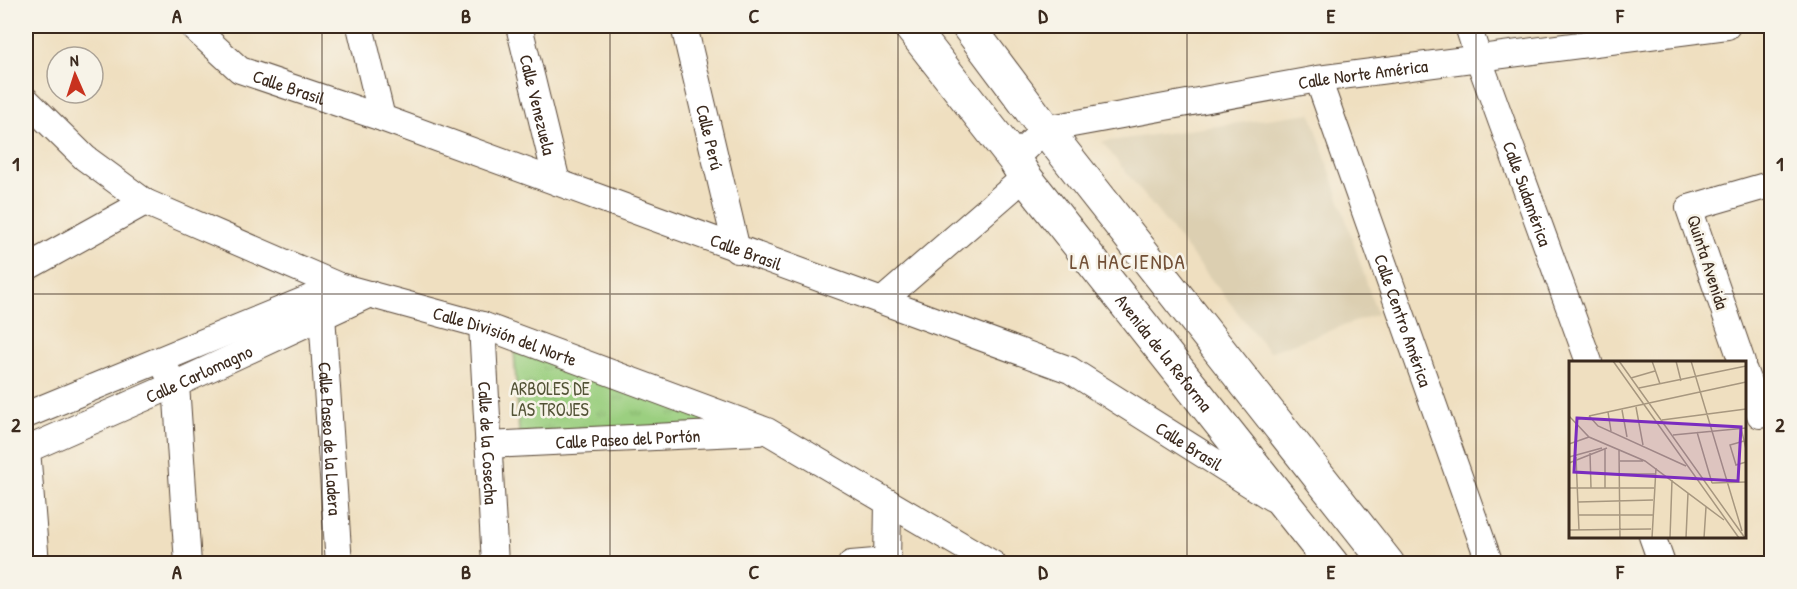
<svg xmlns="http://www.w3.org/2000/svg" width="1797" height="589" font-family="'Patrick Hand',sans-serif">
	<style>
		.built { fill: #dccfb1 }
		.park { fill: url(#park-tufts); stroke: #6b7c4f; stroke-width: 1.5 }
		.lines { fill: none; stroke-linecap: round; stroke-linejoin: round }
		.minor-casing { stroke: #564536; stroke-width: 28 }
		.major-casing { stroke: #564536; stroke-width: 35 }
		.minor { stroke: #fff; stroke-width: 26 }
		.major { stroke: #fff; stroke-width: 33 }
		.grid { fill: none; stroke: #3b2a1e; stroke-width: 1.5; stroke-opacity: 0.55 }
		.labels { text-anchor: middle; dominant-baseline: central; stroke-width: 5; stroke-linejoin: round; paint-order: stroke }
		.street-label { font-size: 18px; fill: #3b2a1e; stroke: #f7f3e8 }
		.park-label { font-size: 18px; fill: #535336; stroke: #f7f3e8 }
		.quarter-label { font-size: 21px; letter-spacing: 1.5px; fill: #714f36; stroke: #f7f3e8 }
		.inset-road { fill: none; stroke: #a7977f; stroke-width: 1.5 }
		.view { fill: #7b2cbf; fill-opacity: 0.15; stroke: #7b2cbf; stroke-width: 3 }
		.inset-edge { fill: none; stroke: #3b2a1e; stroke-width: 3 }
		.neatline { fill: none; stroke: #3b2a1e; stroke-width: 2 }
		.grid-label { font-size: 20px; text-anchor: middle; font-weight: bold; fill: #3b2a1e }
	</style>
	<defs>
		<pattern id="park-tufts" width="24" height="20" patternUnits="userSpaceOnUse" patternTransform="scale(1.5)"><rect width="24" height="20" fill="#9bcf80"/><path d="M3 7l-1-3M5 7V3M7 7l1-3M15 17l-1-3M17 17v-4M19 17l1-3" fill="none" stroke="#86b26e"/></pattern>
	</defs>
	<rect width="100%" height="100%" fill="#f7f3e8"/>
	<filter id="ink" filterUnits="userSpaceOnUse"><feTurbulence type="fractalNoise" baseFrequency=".0167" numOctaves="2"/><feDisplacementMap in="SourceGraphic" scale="12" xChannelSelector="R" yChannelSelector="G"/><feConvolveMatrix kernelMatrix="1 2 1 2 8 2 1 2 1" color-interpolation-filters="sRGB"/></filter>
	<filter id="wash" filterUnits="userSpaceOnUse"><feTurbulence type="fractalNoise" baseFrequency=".008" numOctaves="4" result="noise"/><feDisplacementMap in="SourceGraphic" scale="24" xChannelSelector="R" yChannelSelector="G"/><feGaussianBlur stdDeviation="1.35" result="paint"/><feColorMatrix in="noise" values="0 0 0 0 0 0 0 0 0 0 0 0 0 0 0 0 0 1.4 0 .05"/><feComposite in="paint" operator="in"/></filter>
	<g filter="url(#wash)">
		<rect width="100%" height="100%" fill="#efdfc0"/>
		<!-- built -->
		<path class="built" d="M1311,113L1377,314L1269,352L1102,142Z"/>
		<!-- park -->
		<path class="park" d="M514,349L743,428L519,433Z"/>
	</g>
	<g filter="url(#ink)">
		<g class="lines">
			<!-- minor casing -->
			<g class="minor-casing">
				<g id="minor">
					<path id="s1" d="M192,26L240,70L382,118L1070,370L1272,498"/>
					<path d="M360,26L382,118"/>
					<path id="s2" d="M519,26L557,182"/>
					<path id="s3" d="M684,26L737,250"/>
					<path id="s4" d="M1468,26L1478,57L1589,362"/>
					<path id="s5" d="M1318,79L1490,564"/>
					<path id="s6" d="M26,100L85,158L145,202L339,286L482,325L767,431L993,564"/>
					<path id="s7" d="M1014,159L1045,129L1318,79L1727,26"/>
					<path d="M26,268L145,202"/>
					<path d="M882,301L1025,177"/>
					<path id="s8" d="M322,315L339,564"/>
					<path id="s9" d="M482,325L495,564"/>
					<path d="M1742,362L1689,208L1772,184"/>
					<path d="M1744,371L1760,415L1772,412"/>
					<path d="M167,372L176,384L188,564"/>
					<path d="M26,415L339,286"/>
					<path id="s10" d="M488,445L758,432"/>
					<path d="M26,446L27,449L36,564"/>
					<path id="s11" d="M26,450L176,384L370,294"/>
					<path d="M1652,536L1662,564"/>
					<path d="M851,564L887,561"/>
					<path d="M887,564L888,502"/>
				</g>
			</g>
			<!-- major casing -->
			<g class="major-casing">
				<g id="major">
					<path id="s12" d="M910,26L1014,159L1025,177L1332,564"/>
					<path d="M968,26L1045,129L1388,564"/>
				</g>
			</g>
			<!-- minor -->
			<use href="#minor" class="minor"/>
			<!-- major -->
			<use href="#major" class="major"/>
		</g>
	</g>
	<!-- grid -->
	<path class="grid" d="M322,26V564M610,26V564M898,26V564M1187,26V564M1476,26V564M26,294H1772"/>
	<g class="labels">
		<!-- street labels -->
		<g class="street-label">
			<text stroke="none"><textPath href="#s7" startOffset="366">Calle Norte América</textPath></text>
			<text stroke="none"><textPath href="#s1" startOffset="117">Calle Brasil</textPath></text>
			<text stroke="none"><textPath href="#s2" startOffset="81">Calle Venezuela</textPath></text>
			<text stroke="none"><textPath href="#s3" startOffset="114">Calle Perú</textPath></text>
			<text stroke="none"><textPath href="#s4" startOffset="178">Calle Sudamérica</textPath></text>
			<text stroke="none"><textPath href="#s1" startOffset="603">Calle Brasil</textPath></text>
			<text transform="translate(1708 262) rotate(72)">Quinta Avenida</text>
			<text stroke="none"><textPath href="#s5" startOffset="256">Calle Centro América</textPath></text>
			<text stroke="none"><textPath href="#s6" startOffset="542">Calle División del Norte</textPath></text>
			<text stroke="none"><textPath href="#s12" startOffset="414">Avenida de la Reforma</textPath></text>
			<text stroke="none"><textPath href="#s11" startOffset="189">Calle Carlomagno</textPath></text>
			<text stroke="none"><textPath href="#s10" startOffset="140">Calle Paseo del Portón</textPath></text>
			<text stroke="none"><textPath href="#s8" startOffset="124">Calle Paseo de la Ladera</textPath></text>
			<text stroke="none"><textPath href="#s9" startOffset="118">Calle de la Cosecha</textPath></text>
			<text stroke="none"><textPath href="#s1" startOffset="1089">Calle Brasil</textPath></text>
		</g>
		<!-- park labels -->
		<g class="park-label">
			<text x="550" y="388">ARBOLES DE<tspan x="550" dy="21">LAS TROJES</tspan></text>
		</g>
		<!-- quarter labels -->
		<g class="quarter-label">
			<text x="1128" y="261">LA HACIENDA</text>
		</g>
	</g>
	<!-- overview -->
	<g transform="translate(1569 361)">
		<rect width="177" height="177" fill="#efdfc0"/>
		<path class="inset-road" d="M44,0L170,177M50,0L176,177M83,0L91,23M107,0L112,20M122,0L173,170M62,17L86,10M70,27L177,5M67,46L74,84M53,49L58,76M39,51L42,70M0,55L20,76L76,100L155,159M20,55L177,21M20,55L29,65L117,105M93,59L177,48M172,67L177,88M128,71L143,122M104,74L177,67M175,80L161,84L167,104L177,101M0,83L20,76M36,88V127M50,89L51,177M21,92L22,127M0,96L33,87M7,96L10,169M51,100H74M0,102L38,87M50,113H86M143,122L177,121M0,127H85M9,141L84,139M9,154H84M0,169L82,168M83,177L87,107M101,177L103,119M117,177L119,132M135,177L137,146"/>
		<path class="view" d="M8,57L172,66L169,120L5,111Z"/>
		<rect width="177" height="177" class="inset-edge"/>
	</g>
	<!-- margin -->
	<rect width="1797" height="589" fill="none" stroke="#f7f3e8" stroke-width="66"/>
	<!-- north arrow -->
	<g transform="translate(75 75) rotate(357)"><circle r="28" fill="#f7f3e8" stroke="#aca397" stroke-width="1.5"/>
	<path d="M0-4.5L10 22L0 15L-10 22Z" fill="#c8321e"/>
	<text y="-9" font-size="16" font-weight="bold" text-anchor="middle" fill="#3b2a1e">N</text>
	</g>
	<rect x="33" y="33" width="1731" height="523" class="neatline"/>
	<g class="grid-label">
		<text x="177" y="23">A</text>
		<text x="466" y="23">B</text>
		<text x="754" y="23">C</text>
		<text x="1043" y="23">D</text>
		<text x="1331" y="23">E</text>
		<text x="1620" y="23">F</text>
		<text x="16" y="171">1</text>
		<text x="1780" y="171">1</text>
		<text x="16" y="432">2</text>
		<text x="1780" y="432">2</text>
		<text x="177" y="579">A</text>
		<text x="466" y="579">B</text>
		<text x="754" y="579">C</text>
		<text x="1043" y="579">D</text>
		<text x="1331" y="579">E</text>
		<text x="1620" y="579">F</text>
	</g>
</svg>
